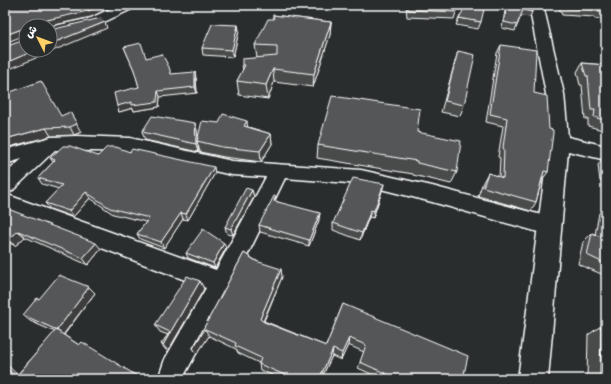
<svg xmlns="http://www.w3.org/2000/svg" width="611" height="384" font-family="'Gochi Hand','Playpen Sans Arabic',sans-serif">
	<style>
		.lines { fill: none; stroke-linecap: round; stroke-linejoin: round }
		.minor-casing { stroke: #fff; stroke-width: 3 }
		.major-casing { stroke: #fff; stroke-width: 3 }
		.minor { fill: #2a2d2e; fill-rule: evenodd }
		.major { fill: #2a2d2e; fill-rule: evenodd }
		.wall { fill: #494b4c; stroke: #fff }
		.shaded-wall { fill: #3c3d3e; stroke: #fff }
		.building { fill: #555758; stroke: #fff }
	</style>
	<rect width="100%" height="100%" fill="#2a2d2e"/>
	<filter id="ink" filterUnits="userSpaceOnUse"><feTurbulence type="fractalNoise" baseFrequency=".025" numOctaves="2"/><feDisplacementMap in="SourceGraphic" scale="8" xChannelSelector="R" yChannelSelector="G"/><feConvolveMatrix kernelMatrix="1 2 1 2 8 2 1 2 1" color-interpolation-filters="sRGB"/></filter>
	<g filter="url(#ink)">
		<g class="lines">
			<!-- minor casing -->
			<g class="minor-casing">
				<path id="minor" d="M118,5H136L134,8L100,24L50,35V27L91,18Z
					M76,136L130,138L232,161L361,170L432,186L549,217L557,220L560,226L557,232L549,235L432,202L361,184L285,178L230,291L186,372L184,379H158L165,359L206,288L5,211V194L216,270L266,177L232,175L130,152L55,150L12,191L5,194V174L22,159L5,164V150L51,137Z"/>
			</g>
			<!-- major casing -->
			<g class="major-casing">
				<path id="major" d="M529,5H543L564,94L568,137L606,146V160L568,151L548,379H518L549,142L546,94Z"/>
			</g>
			<!-- minor -->
			<use href="#minor" class="minor"/>
			<!-- major -->
			<use href="#major" class="major"/>
		</g>
		<!-- wall -->
		<path class="wall" d="M406,5H453L456,12L454,19L407,17Z
			M506,5H531L532,12L530,17L521,16L515,31L502,28Z
			M558,5H606V20L595,19L594,17L562,15Z
			M273,15L331,22L330,35L313,87L274,82L268,99L239,95L237,81L243,70L242,65L257,58L255,45L274,19Z
			M459,18L481,22L478,29L456,25Z
			M238,25L239,31L233,57L203,55L202,48Z
			M501,45L534,93L548,172L542,180L536,202L531,211L478,196L483,182L488,173L499,177L500,158L498,157L503,126L486,122L497,53Z
			M124,47L146,58L171,74L196,78L197,93L160,97L159,107L134,111L133,108L119,112L117,106L139,87L135,72Z
			M458,51L464,105L460,116L441,112Z
			M582,63L606,65V131L588,126V119H585L582,85H580L577,72Z
			M61,116L81,132L74,135L51,136L5,148Z
			M248,127L271,134L272,144L261,162L224,157L200,152L198,145V152L145,140L142,132L197,130V139Z
			M417,132L457,172L451,184L413,175V174L317,158L318,145Z
			M130,152L215,173L188,220L183,219L164,248L140,239L137,234L146,222L113,214L90,198L73,217L50,209L45,203L59,189L42,184L38,178L53,162L50,158L98,156Z
			M605,155H606V182L600,181L598,165Z
			M384,184L382,191L373,218L369,217L360,240L333,230V223Z
			M252,190L254,197L233,235L227,234L225,227Z
			M276,201L319,220L309,246L260,232L259,225Z
			M606,206V276L578,264L583,242L592,233L595,235L599,213Z
			M5,211L101,249L88,265L25,237L15,246L5,240Z
			M226,248L215,268L188,258L186,253Z
			M244,253L282,277L264,321L326,346L343,304L464,374L479,379H382L358,368L364,352L348,345L341,360L332,356L321,379H281L260,370L259,364V363L238,353L236,349L209,336L197,354L193,348Z
			M200,281L204,289L168,351L166,350L161,344L168,335L160,332L155,325Z
			M89,287L95,293L64,335L79,345L137,376L140,379H5V363L17,375L55,332L30,321L23,315Z
			M601,326L606,379H587L588,335Z"/>
		<!-- shaded-wall -->
		<path class="shaded-wall" d="M100,5H115L91,17L50,26H46L47,20Z
			M105,22L107,28L5,71V63L36,50H50V44Z
			M331,22L330,35L313,87L314,74Z
			M238,25L239,31L233,57L232,50Z
			M22,29L25,35L5,43V35Z
			M273,69L274,82L268,99L266,85Z
			M195,72L196,78L197,93L195,87Z
			M158,91L160,97L159,107L134,111L133,108L119,112L117,106Z
			M70,112L81,132L74,135L70,127Z
			M247,121L248,132L244,126Z
			M195,123L197,130L198,142L197,141L198,145V152L196,144Z
			M46,128L51,136L5,148V139Z
			M271,134L272,144L261,162L260,151Z
			M214,167L215,173L188,220L186,214Z
			M384,184L382,191L373,218L374,211Z
			M252,190L254,197L233,235L231,229Z
			M86,192L90,198L73,217L69,211Z
			M371,210L369,217L360,240L362,233Z
			M181,213L183,219L164,248L161,242Z
			M320,213L319,220L309,246V240Z
			M18,231L25,237L15,246L9,239Z
			M96,243L101,249L88,265L83,258Z
			M224,243L226,248L215,268L213,263Z
			M281,269L282,277L261,326L260,319Z
			M200,281L204,289L168,351L163,345Z
			M89,287L95,293L63,335L57,330Z
			M205,329L209,336L197,354L193,348Z
			M349,338L348,345L341,360L342,353Z
			M333,349L332,356L321,379H319Z
			M5,363L22,379H18L5,367Z
			M137,376L140,379H135Z"/>
		<!-- building -->
		<path class="building" d="M5,5H100L88,11L47,20L46,26H26V50H36L5,63V47L24,40V30L22,29L5,35Z
			M408,5H453L456,12L408,10Z
			M466,5H485L481,22L459,18Z
			M507,5H531L532,12L523,10L517,25L504,22Z
			M564,5H606V13L598,12V10L566,8Z
			M273,15L331,22L314,74L273,69L266,85L237,81L245,65H242V59L277,56V46L255,45L268,19H274Z
			M101,18L105,22L50,44V30Z
			M212,24L238,25L232,50L202,48Z
			M141,43L146,58L162,54L169,67L171,74L195,72V87L158,91L157,102L132,105V102L117,106L114,93L139,87L134,70L124,47Z
			M501,45L536,50L534,93L547,96L549,129L553,130V133L548,172L544,171L536,202L483,187L488,173L503,178L504,149L503,148L507,118L490,114Z
			M458,51L475,55L464,105L445,101Z
			M582,63L606,65V121L594,117L595,110H591L588,76H586Z
			M41,81L61,116L70,112L77,124L70,127L46,128L5,139V94Z
			M332,96L420,109L417,132L461,141L457,172L417,163V161L318,145Z
			M223,114L247,121L244,126L271,134L260,151L222,147L197,141L202,121L219,123Z
			M152,116L195,123L196,144L142,132Z
			M63,146H70L98,156L107,147H116L130,152L132,149L214,167L186,214L181,213L161,242L137,234L149,218L110,208L86,192L69,211L45,203L62,185L38,178L55,160L50,158Z
			M353,178L384,184L374,211L371,210L362,233L333,223Z
			M246,188L252,190L231,229L225,227Z
			M274,196H276L274,201L320,213L309,240L259,225Z
			M8,209L96,243L83,258L18,231L9,239L5,237V211Z
			M606,212V264L587,255L592,233L601,237Z
			M203,229L224,243L213,263L186,253Z
			M244,253L256,261L281,269L260,319L264,322L326,346L343,304L468,356L464,374L479,379H398L360,362L366,345L349,338L342,353L333,349L319,379H294L259,364L261,358L235,346L236,343L205,329L193,348Z
			M59,275L89,287L57,330L23,315L37,298L39,299Z
			M187,276L200,281L163,345L161,344L170,332L155,325Z
			M601,326L606,328V379H600Z
			M56,330L79,345L82,342L137,376L135,379H16L15,378Z
			M5,367L16,376L15,378L16,379H5Z"/>
	</g>
	<!-- margin -->
	<rect width="611" height="384" fill="none" stroke="#2a2d2e" stroke-width="20"/>
	<rect x="10" y="10" width="591" height="364" fill="none" stroke="#fff" stroke-width="1.5" filter="url(#ink)"/>
	<!-- north arrow -->
	<g transform="translate(38 38) rotate(312)"><circle r="19" fill="#2a2d2e" stroke="#7f8182"/>
	<path d="M0-3L7 15L0 10L-7 15Z" fill="#ffd166"/>
	<text y="-6" font-size="11" font-weight="bold" text-anchor="middle" fill="#ffffff">ش</text>
	</g>
</svg>
